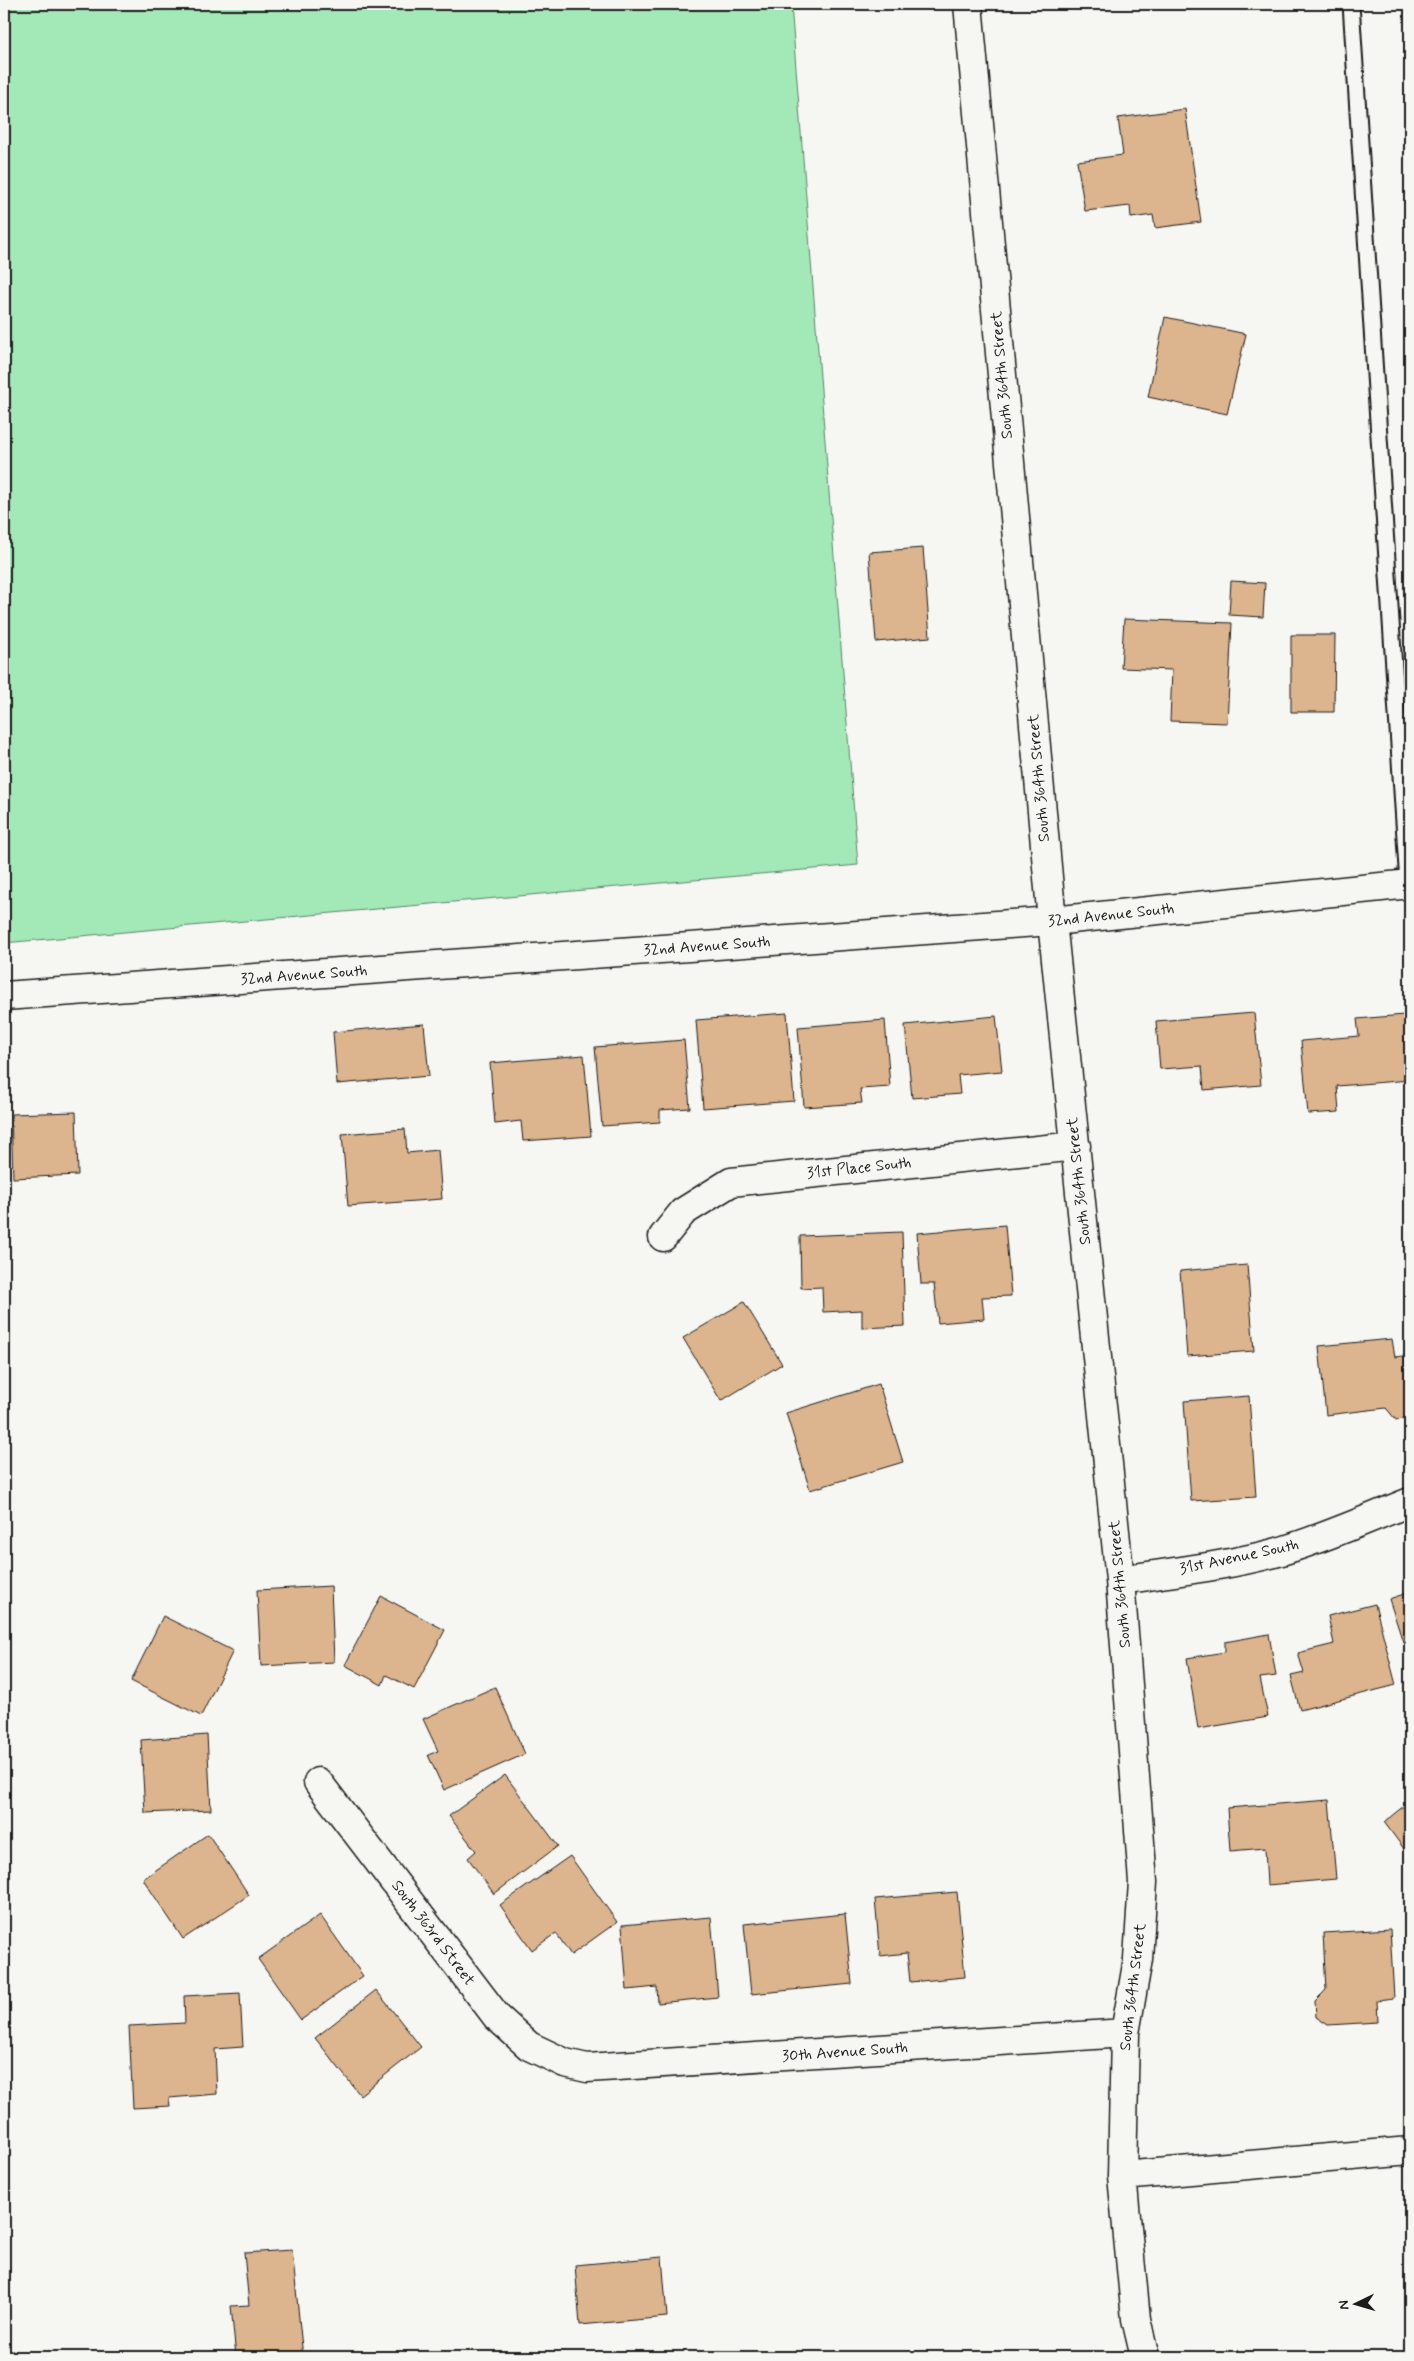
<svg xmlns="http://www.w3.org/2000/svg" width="1414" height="2361" font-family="Mynerve,sans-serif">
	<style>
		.green { fill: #a2e9b7; stroke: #5f826a }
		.building { fill: #dcb48d; stroke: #1c1c1c }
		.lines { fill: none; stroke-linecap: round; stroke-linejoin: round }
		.lane-casing { stroke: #1c1c1c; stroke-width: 19 }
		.street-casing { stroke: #1c1c1c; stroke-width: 31 }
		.secondary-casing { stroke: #1c1c1c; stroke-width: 31 }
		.lane { stroke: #f6f6f2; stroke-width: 15 }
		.street { stroke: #f6f6f2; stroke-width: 28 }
		.secondary { stroke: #f6f6f2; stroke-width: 28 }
		.labels { text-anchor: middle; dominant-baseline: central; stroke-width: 4.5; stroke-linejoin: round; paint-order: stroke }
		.street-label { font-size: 16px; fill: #1c1c1c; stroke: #f6f6f2 }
	</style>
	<rect width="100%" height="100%" fill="#f6f6f2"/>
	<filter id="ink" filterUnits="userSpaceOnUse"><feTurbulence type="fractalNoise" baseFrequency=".02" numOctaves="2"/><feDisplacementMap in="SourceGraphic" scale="10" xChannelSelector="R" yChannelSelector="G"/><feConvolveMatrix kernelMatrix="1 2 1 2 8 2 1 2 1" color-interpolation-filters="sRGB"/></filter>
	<g filter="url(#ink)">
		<!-- green -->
		<path class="green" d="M4,4H791L858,865L4,943Z"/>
		<!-- building -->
		<path class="building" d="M1185,109L1201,222L1155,228L1153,215L1131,218L1130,206L1085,211L1077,161L1123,155L1118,118Z
			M1165,317L1246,334L1227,414L1148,397Z
			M923,548L930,637L876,642L869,552Z
			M1231,581L1265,583L1263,617L1229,615Z
			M1124,619L1232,623L1227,723L1170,721L1172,670L1121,668Z
			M1291,635H1335L1334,712H1291Z
			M787,1013L794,1101L703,1108L696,1020Z
			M1254,1013L1261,1085L1204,1090L1202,1066L1160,1069L1156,1021Z
			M1404,1015L1410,1080L1337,1086L1339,1112L1308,1114L1301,1041L1359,1036L1357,1019Z
			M996,1016L1002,1071L958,1075L960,1094L912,1098L905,1025Z
			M885,1020L890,1087L860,1089L862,1103L804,1107L798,1027Z
			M424,1024L429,1076L337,1084L333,1032Z
			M684,1040L690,1108L660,1110V1122L602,1126L595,1047Z
			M584,1055L591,1136L523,1141L521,1121L495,1124L490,1063Z
			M76,1112L78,1175L13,1178L11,1114Z
			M405,1129L407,1153L438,1150L442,1199L348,1206L342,1134Z
			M1005,1225L1011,1296L982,1297L984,1319L938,1323L934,1284H921L917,1233Z
			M902,1232L905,1326L862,1328V1310L823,1312L822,1287L801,1288L800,1236Z
			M1247,1265L1254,1351L1187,1356L1180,1271Z
			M744,1302L782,1364L721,1401L683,1338Z
			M1392,1339L1395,1357L1410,1355V1418L1396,1420L1386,1408L1326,1415L1319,1346Z
			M879,1384L903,1462L810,1490L786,1413Z
			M1249,1396L1256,1497L1191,1501L1184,1401Z
			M331,1586L334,1662L261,1666L257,1590Z
			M1410,1592V1639L1403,1642L1389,1599Z
			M381,1596L445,1630L414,1689L386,1675L382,1685L345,1665Z
			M1375,1604L1396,1685L1300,1710L1291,1676L1304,1673L1298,1653L1334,1644L1328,1616Z
			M163,1616L233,1651L201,1716L131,1681Z
			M1269,1634L1276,1676L1260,1678L1268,1717L1198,1729L1187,1658L1225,1652V1642Z
			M495,1687L525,1754L444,1790L428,1755L438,1751L423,1719Z
			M207,1735L211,1810L145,1813L141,1740Z
			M505,1775L558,1846L494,1894L468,1858L476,1851L449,1816Z
			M1329,1800L1336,1879L1267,1885L1265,1848L1230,1851L1227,1808Z
			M1410,1801V1857L1384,1822Z
			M208,1834L249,1895L183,1939L143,1879Z
			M570,1856L617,1922L571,1955L556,1933L532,1950L500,1905Z
			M957,1892L965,1977L910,1982L907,1953L880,1956L875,1899Z
			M845,1914L852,1984L751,1994L744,1924Z
			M320,1915L363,1976L301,2020L258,1959Z
			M711,1917L718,1997L658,2003L657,1987L627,1990L622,1925Z
			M1390,1929L1394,1998L1377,2000L1378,2022L1328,2025L1316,2017L1315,2001L1326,1990L1323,1933Z
			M376,1990L421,2047L360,2095L315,2038Z
			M240,1993L243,2047L215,2049L217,2094L169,2098L170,2106L133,2108L129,2026L185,2023L184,1996Z
			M292,2250L303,2357H236L231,2306L249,2305L244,2253Z
			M662,2257L667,2317L580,2325L575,2265Z"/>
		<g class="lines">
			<!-- lane casing -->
			<g class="lane-casing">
				<path id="lane" d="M1351,4L1408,884"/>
			</g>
			<!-- street casing -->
			<g class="street-casing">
				<path id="street" d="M968,4L1052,921L1120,1580L1143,1882L1138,1959L1125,2033L1122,2176L1136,2319L1145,2357
					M663,1237L683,1212L731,1182L1076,1146
					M1120,1580C1173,1572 1227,1566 1278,1552C1323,1539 1367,1519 1410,1502
					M318,1782L497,2017L529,2046L565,2063L587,2068L1125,2033
					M1122,2176L1410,2151"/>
			</g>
			<!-- secondary casing -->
			<g class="secondary-casing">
				<path id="secondary" d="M4,996L1052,921L1410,884"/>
			</g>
			<!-- lane -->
			<use href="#lane" class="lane"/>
			<!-- street -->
			<use href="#street" class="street"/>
			<!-- secondary -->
			<use href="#secondary" class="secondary"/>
		</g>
	</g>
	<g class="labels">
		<!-- street labels -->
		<g class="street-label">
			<text transform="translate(1002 375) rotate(-95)">South 364th Street</text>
			<text transform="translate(1039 778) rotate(-95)">South 364th Street</text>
			<text transform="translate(1111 915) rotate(-6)">32nd Avenue South</text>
			<text transform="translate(707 946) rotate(-4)">32nd Avenue South</text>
			<text transform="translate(304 975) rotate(-4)">32nd Avenue South</text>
			<text transform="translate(859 1168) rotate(-6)">31st Place South</text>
			<text transform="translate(1079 1181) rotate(-96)">South 364th Street</text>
			<text transform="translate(1239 1557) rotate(-12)">31st Avenue South</text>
			<text transform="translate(1120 1584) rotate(-95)">South 364th Street</text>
			<text transform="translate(433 1933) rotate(53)">South 363rd Street</text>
			<text transform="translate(1133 1987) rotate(-83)">South 364th Street</text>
			<text transform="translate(845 2052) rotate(-4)">30th Avenue South</text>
		</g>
	</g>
	<!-- margin -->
	<rect width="1414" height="2361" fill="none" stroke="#f6f6f2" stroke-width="20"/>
	<rect x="10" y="10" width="1394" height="2341" fill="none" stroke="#1c1c1c" stroke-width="2" filter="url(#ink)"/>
	<!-- north arrow -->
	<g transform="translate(1356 2304) rotate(265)" stroke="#f6f6f2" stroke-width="4" paint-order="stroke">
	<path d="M0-4L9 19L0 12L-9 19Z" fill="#1c1c1c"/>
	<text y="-8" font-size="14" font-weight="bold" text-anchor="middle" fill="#1c1c1c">N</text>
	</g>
</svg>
